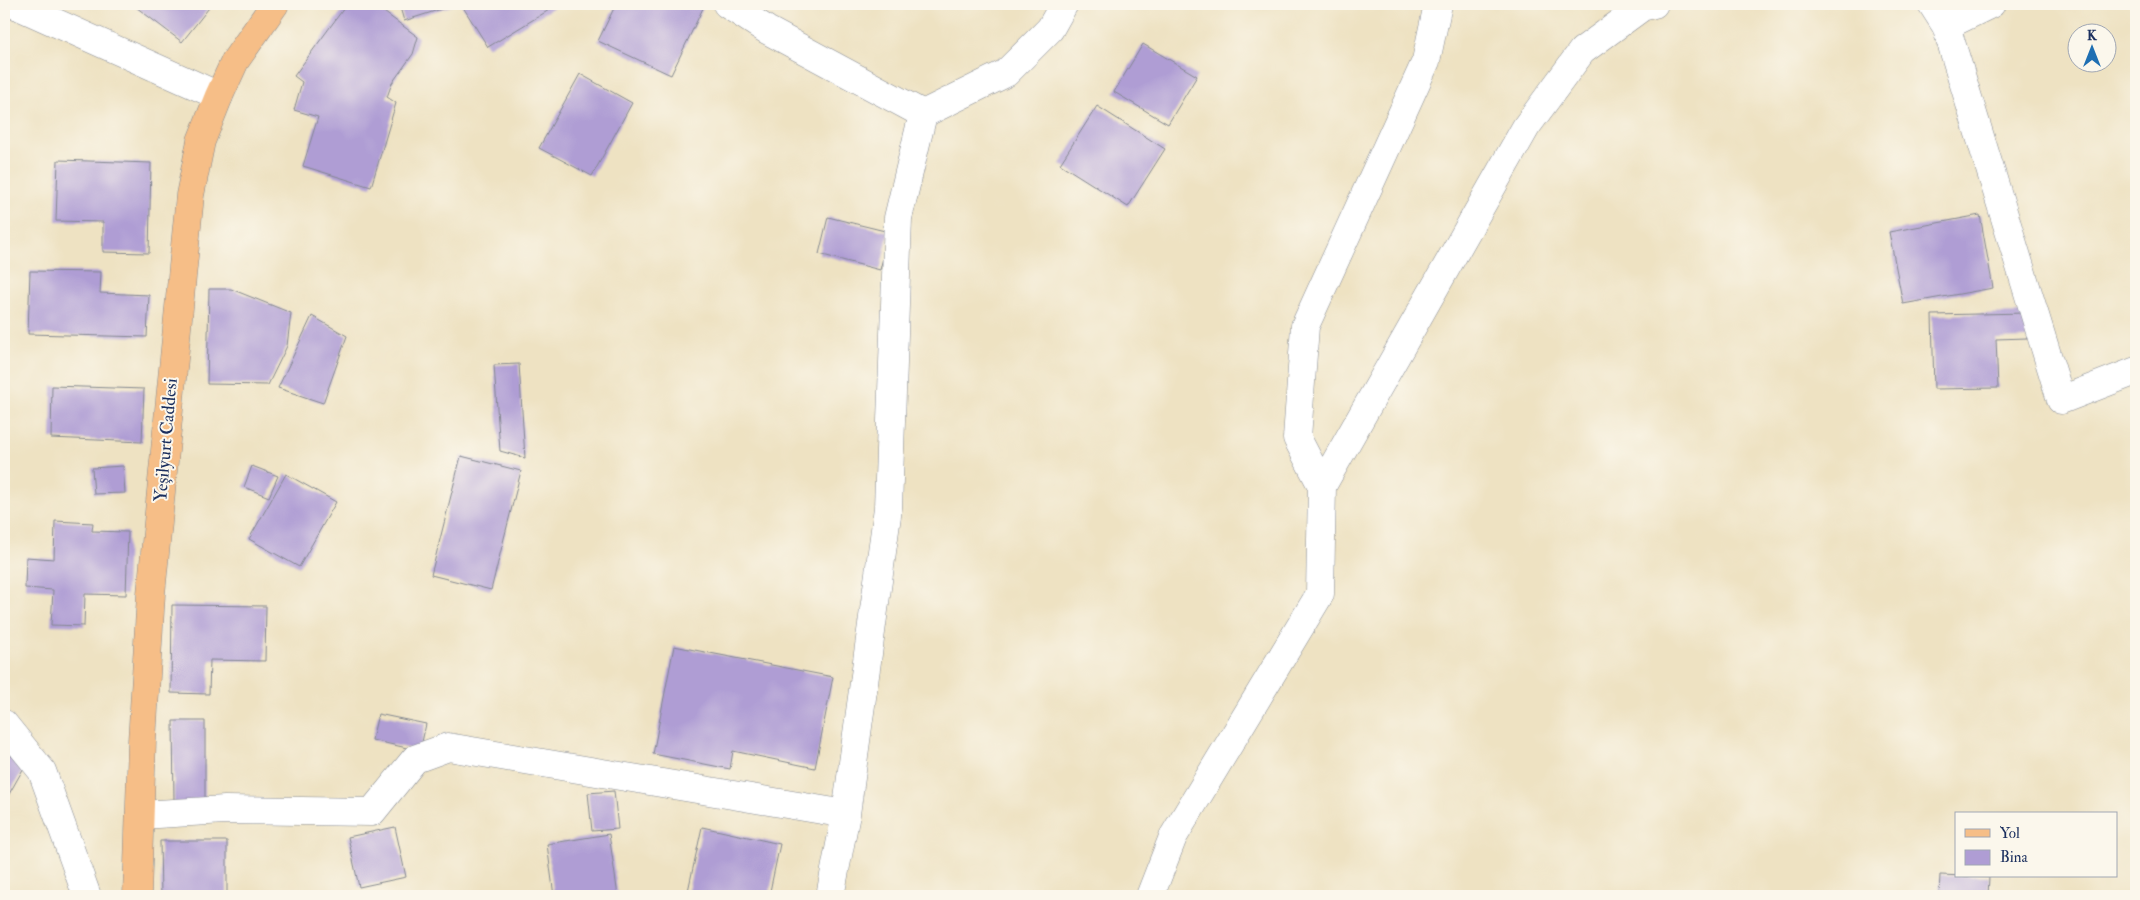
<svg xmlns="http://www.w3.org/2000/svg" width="2140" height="900" font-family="'IM FELL Double Pica',serif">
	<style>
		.building { fill: #af9dd4 }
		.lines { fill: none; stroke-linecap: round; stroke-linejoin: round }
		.minor-casing { stroke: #848890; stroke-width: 29 }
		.major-casing { stroke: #848890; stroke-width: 29 }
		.minor { stroke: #fff; stroke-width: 28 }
		.major { stroke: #f6be87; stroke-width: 28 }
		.labels { text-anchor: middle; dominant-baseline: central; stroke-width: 4; stroke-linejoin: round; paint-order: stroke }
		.street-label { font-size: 18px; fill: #1b2f5e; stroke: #fbf7ec }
	</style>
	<rect width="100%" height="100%" fill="#fbf7ec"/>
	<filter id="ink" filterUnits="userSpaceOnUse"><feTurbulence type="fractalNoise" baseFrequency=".02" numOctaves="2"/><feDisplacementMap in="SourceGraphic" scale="10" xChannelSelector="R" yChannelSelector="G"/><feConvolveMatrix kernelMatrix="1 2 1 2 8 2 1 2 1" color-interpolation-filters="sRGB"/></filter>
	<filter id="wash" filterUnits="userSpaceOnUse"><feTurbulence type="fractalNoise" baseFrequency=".0096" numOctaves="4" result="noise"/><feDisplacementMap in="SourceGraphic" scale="20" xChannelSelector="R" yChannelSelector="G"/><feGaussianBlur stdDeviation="1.12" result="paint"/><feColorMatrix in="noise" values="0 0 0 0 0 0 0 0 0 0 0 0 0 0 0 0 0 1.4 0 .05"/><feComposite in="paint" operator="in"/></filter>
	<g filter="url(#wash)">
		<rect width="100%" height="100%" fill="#eee2c2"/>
		<g id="blocks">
			<!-- building -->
			<path class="building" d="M132,4H212L182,42Z
				M347,4H373L418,37L413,54L392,83L387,97L396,103L371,187L303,166L318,117L294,110L302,82L294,76Z
				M399,4H457L404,21Z
				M461,4H559L488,47Z
				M616,4H705L671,75L598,41Z
				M1143,44L1197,76L1168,124L1114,92Z
				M580,74L632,103L592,176L539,148Z
				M1097,106L1165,149L1128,207L1060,164Z
				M58,160L151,163L149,253L103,252V222L56,221Z
				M1980,215L1993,288L1903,304L1889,232Z
				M828,217L889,232L880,270L819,254Z
				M30,271L101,272L100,293L149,295L147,337L28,334Z
				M209,289H231L291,313L287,346L268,385L207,384Z
				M2026,313L2027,338L1996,339L1998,388L1934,389L1932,315Z
				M312,316L347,336L323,403L278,388Z
				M519,364L525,458L500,451L494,365Z
				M52,386L144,389L142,442L51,438Z
				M461,456L521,471L491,590L431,575Z
				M123,466L125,493L94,494L92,468Z
				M252,466L278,476L269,497L244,487Z
				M286,474L336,502L299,567L249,539Z
				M55,521L93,523L92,531L128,532L126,595L85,594L84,626L51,625L53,590L25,588L26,557L54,559Z
				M172,605L266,606L265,661L210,660L209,694L171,693Z
				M674,646L833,677L815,768L733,751L730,769L653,754Z
				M378,714L426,724L420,751L372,740Z
				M173,721H205V802L174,803Z
				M4,752L26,764L4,803Z
				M614,791L618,829L592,831L588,793Z
				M395,827L406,877L359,887L348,837Z
				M702,827L780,844L769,896H711L688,891Z
				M609,834L618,896H554L547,844Z
				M160,841H227V896H161Z
				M1940,875L1989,877L1988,896H1939Z"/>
		</g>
	</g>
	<g filter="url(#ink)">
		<use href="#blocks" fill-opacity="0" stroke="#848890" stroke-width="1"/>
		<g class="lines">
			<!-- minor casing -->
			<g class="minor-casing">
				<path id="minor" d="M14,4L219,96
					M727,4L767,30L923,114
					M1932,4L1946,26L2061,400L2136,371
					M1946,26L1991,4
					M1322,486L1297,438L1305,326L1426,61L1438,4
					M4,724L42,771L87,896
					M140,815L225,810L372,812L415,759L448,747L846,814
					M830,896L846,814L888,508L898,218L923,114L1006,73L1050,29L1064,4
					M1150,896L1173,837L1320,594L1322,486L1526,127L1582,51L1642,7L1654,4"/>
			</g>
			<!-- major casing -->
			<g class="major-casing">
				<path id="major" d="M137,896L142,741L151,594L190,195L201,141L219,96L235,61L275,4"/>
			</g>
			<!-- minor -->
			<use href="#minor" class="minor"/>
			<!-- major -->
			<use href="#major" class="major"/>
		</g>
	</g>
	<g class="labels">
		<!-- street labels -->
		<g class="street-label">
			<text transform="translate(166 440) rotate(-85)">Yeşilyurt Caddesi</text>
		</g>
	</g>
	<!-- margin -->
	<rect width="2140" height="900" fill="none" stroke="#fbf7ec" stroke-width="20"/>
	<!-- legend -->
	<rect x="1955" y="812" width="162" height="65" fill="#fbf7ec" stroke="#a1a7b3"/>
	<rect x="1965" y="829" width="25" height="8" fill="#f6be87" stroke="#a1a7b3"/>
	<text x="2000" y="838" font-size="15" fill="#1b2f5e">Yol</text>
	<rect x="1965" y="850" width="25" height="15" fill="#af9dd4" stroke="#a1a7b3"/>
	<text x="2000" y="862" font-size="15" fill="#1b2f5e">Bina</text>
	<!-- north arrow -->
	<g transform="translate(2092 48)"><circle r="24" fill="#fbf7ec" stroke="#a1a7b3"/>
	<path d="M0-4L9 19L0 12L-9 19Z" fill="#1f6fb2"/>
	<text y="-8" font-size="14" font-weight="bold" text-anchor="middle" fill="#1b2f5e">K</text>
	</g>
</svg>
